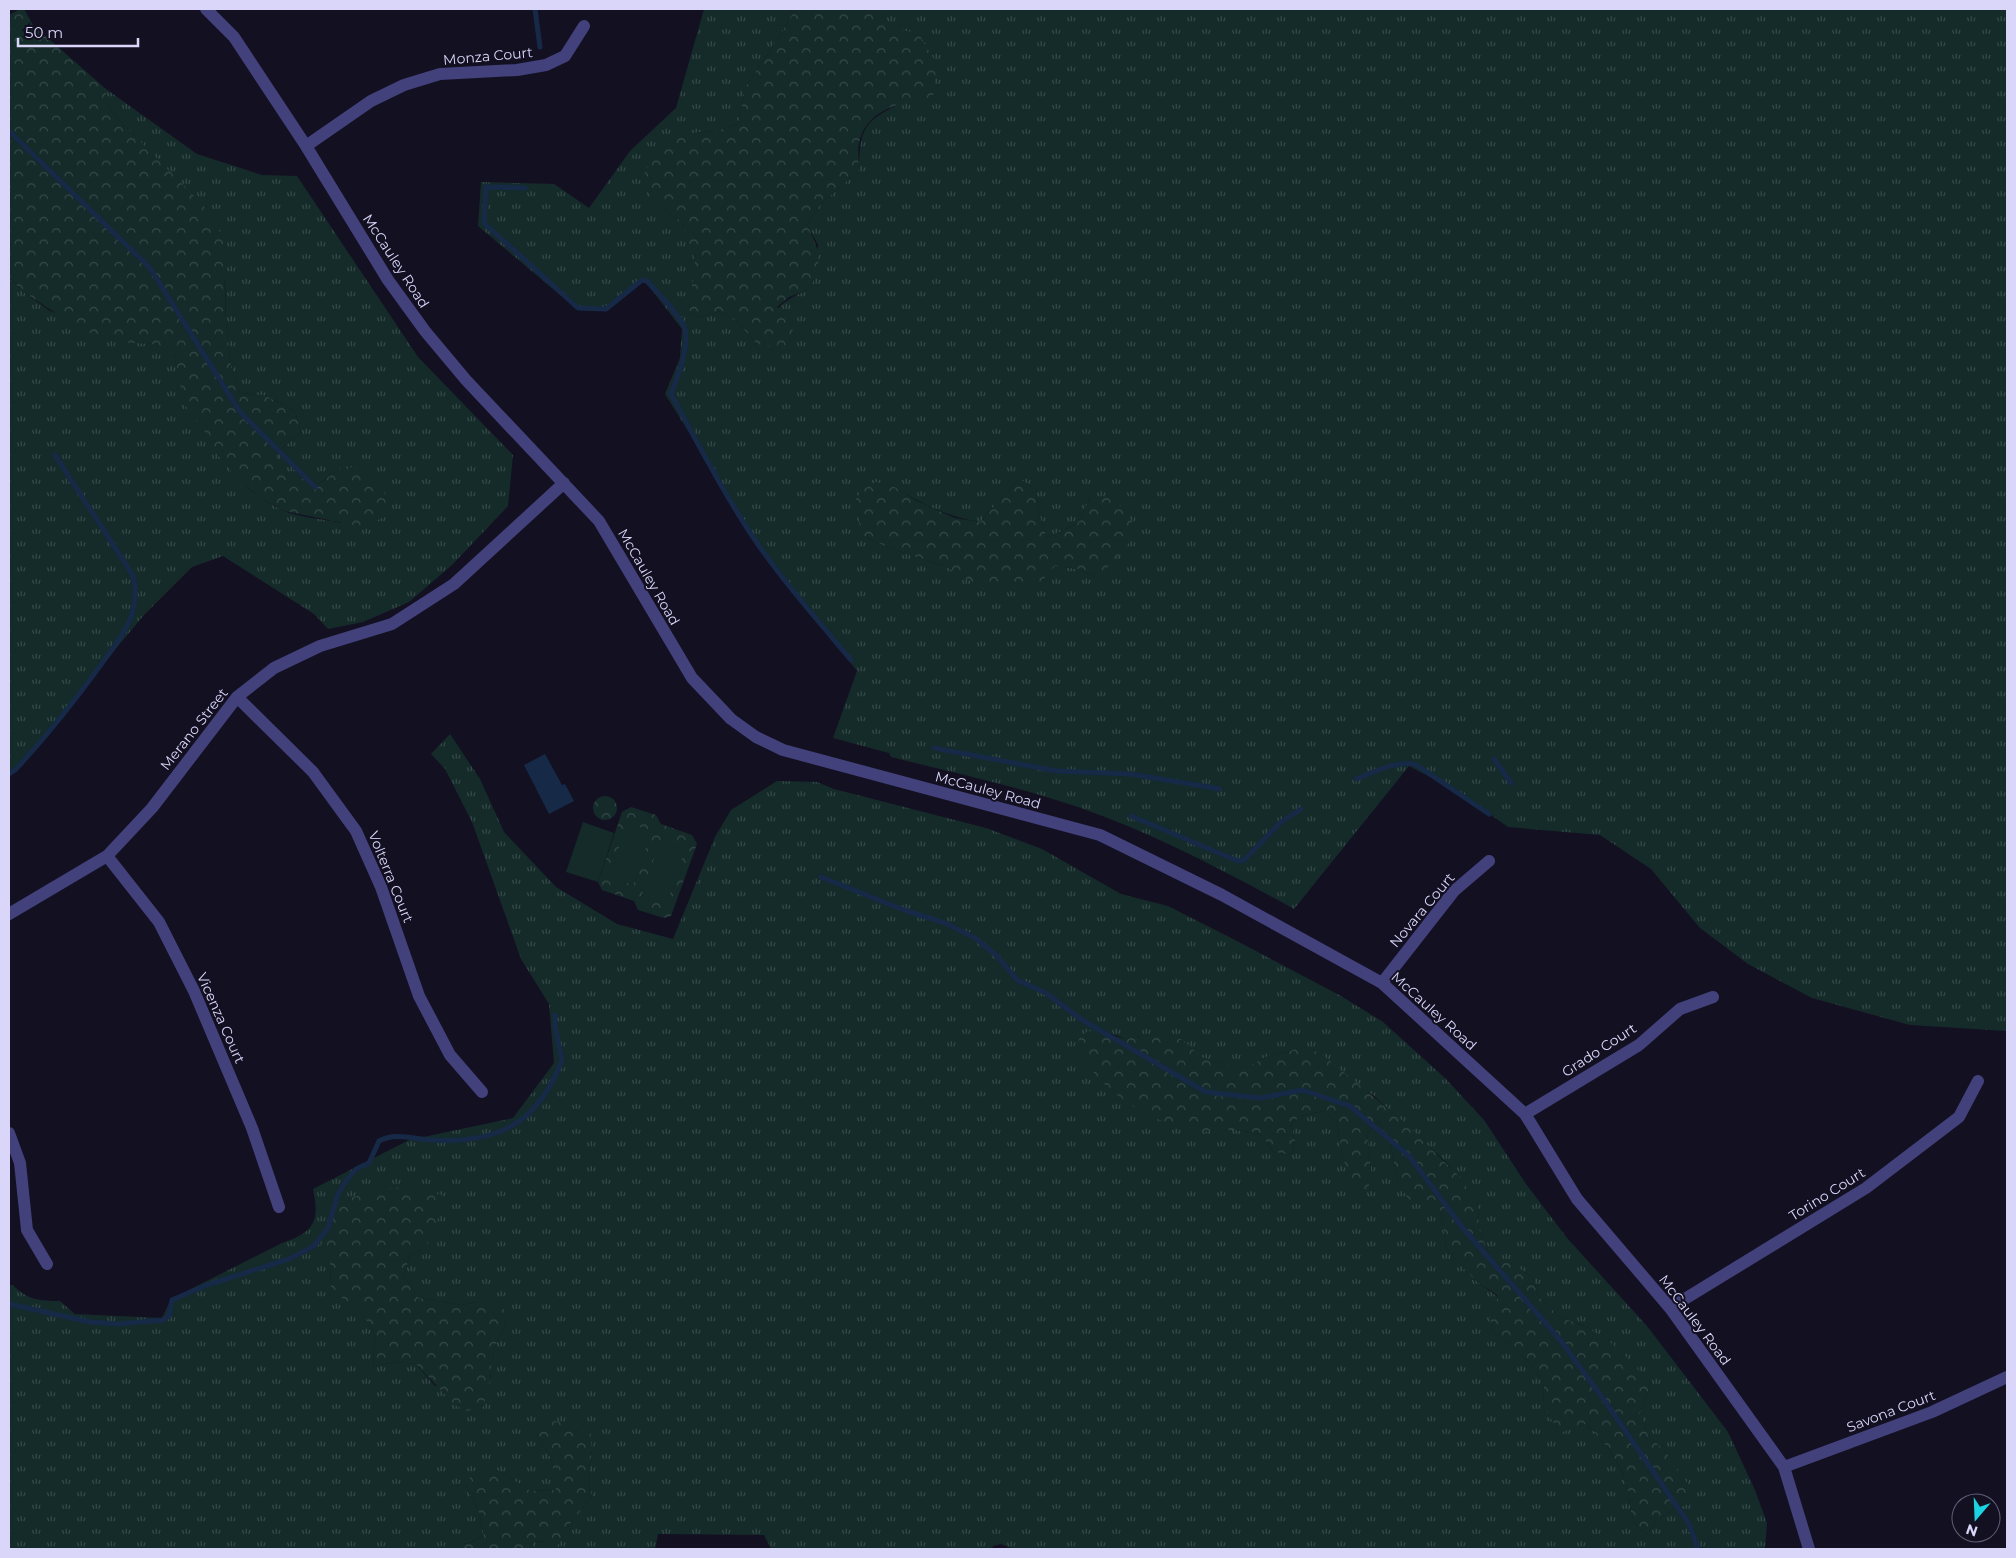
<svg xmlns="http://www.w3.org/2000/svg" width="2016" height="1558" font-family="Montserrat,sans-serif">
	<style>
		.grass { fill: url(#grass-tufts); fill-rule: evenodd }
		.forest { fill: url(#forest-crowns) }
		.garden { fill: #142b29 }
		.water { fill: #162a47 }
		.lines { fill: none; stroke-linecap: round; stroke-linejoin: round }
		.stream { stroke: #162a47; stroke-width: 5 }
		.minor { stroke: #42417b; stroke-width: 12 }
		.labels { text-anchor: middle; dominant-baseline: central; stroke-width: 4; stroke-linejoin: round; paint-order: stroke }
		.street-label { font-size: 14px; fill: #d9d6fa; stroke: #131022 }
	</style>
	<defs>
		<pattern id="grass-tufts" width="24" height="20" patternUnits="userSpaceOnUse" patternTransform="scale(1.25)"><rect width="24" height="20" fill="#142b29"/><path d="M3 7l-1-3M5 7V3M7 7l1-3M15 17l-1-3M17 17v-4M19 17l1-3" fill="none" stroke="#364949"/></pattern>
		<pattern id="forest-crowns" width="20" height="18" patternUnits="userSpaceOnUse" patternTransform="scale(1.25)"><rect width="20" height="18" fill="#142b29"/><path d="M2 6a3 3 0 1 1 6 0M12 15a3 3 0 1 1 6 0" fill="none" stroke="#364949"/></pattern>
	</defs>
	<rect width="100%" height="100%" fill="#131022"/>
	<!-- grass -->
	<path class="grass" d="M704,9H795L781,34L746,86L738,124L716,131L693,133L652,202L682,222L696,261L689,310L698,318L721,311L737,322L757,344C774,312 775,303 810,289L818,245L807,224L820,205L859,170C860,125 865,121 905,101L890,28L876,9H2007V1031L1910,1025L1812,998L1748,964L1700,928L1651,869L1600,835L1508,827L1457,791L1409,766L1294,909C1225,871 1153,833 1078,807C1017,786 954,773 891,757L889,753L833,738L857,671L758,543L665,394L680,358L682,329L644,280L600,310L571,304L478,226L481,182L554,184L589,208L630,151L676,108ZM1019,479L1036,489L1039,514L1047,538L1078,523L1090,498L1098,578L1078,569L1055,566L965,577L949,568L892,549L861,535L893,486C921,504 948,517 980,522Z
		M106,89L197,154L262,175L297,176L418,357L513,455L508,506L452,565L409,602L363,622L328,629L314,614L223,556L192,567L144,615L9,776V277L22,291L50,311L138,342L152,344L174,354C177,372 185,388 193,404C213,448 236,489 282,510C297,517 324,519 341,523L343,466L319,484L273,469L281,449L301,433L295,411L266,396L240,393L231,367L226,321L225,281L183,186L119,120L106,102Z
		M450,734L480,779L504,832L556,887L617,924L673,939L715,837L731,810L777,781L817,782L834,789L986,828L1042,849L1121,894L1168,906L1237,941L1341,996L1383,1022L1445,1078L1484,1120L1526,1184L1567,1238L1647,1326L1728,1432L1755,1490L1767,1523L1765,1549H1013L1001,1544L993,1546L992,1549H771L764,1535L658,1534L655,1549H533V1542L545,1541L558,1544L569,1525L592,1497L588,1477L592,1450L537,1434L552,1460L557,1490L531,1491L497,1470L466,1484L479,1513L484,1536L465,1544L464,1549H9V1285H13C27,1300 40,1301 60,1301L75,1314L162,1318L171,1299L282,1243C314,1232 320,1222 313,1189L409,1140L513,1118L554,1063L549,1004L521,959L472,822L445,769L431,754ZM1109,1033L1126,1039L1141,1036L1183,1040L1200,1057L1227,1065H1251L1268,1056L1285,1053L1295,1049L1373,1095L1447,1163L1478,1206L1479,1230L1493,1263H1511L1533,1278L1538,1296L1560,1317L1587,1327L1651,1383L1640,1413L1648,1435L1665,1451L1690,1503C1670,1510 1658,1518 1646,1535C1624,1515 1634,1505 1625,1480C1616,1455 1604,1442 1586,1424L1559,1432L1543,1404L1544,1382L1526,1359L1493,1331L1490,1320L1498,1297L1474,1279L1447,1251L1440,1209L1398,1181L1388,1135L1378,1121L1367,1133L1371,1171L1343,1157L1336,1122L1324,1111L1304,1115L1291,1123L1295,1141L1291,1155L1274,1152L1260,1134L1231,1129L1201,1131ZM427,1245L409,1257L404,1276L419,1298L462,1305L478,1302L506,1323L493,1351L490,1381L435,1386L416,1364L396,1362L373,1366L375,1336L361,1309L340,1297L331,1287L330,1263Z"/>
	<!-- forest -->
	<path class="forest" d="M20,9H24L33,25L106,89V102L119,120L203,205L223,237L226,321L231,367L240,393L266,396L295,411L301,433L281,449L274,469L319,484L343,466L370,470L390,502L384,517L363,527L284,511L262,499L241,482L220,458L206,433L184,404L174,354L152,344L114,342L78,328L22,291L9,277V15Z
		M795,9H876L891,28L918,33L937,64L933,98C905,101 869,108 860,139C857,148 859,161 859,170L820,205L807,224C820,252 823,260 810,289L789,297L777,307L793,327L791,342L781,348L757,344L737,322L721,311L698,318L689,310L695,261L682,222L652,202L644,174L661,144L693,133L716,131L738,124L746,86L781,34Z
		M1019,479L1036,489L1039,514L1047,538L1078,523L1090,498H1114L1132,521L1128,545L1098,578L1078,569L1055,566L1038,585L984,589L949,568L892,549L861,535L856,499L862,490L876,482L893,486L917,501L955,518L980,522Z
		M593 808a12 12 0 1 1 24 0a12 12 0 1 1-24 0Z
		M631,807L656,815L661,824L692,835L697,844L671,916L664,918L638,910L634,901L602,890L598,882L622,812Z
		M1089,1030L1126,1039L1160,1032L1183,1040L1201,1057L1227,1065H1251L1268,1056L1285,1053L1295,1049L1319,1052L1403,1121L1460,1177L1478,1206L1479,1230L1493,1263H1511L1533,1278L1538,1296L1560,1317L1587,1327L1617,1347L1651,1383L1640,1413L1648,1435L1665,1451L1688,1484L1690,1503C1670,1510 1658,1518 1646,1535C1624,1515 1634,1505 1625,1480C1617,1456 1603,1441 1586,1424L1559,1433L1543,1404L1544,1382L1526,1359L1493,1331L1490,1320L1498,1296L1474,1279L1447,1251L1440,1209L1408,1199L1398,1181L1388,1135L1378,1121L1367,1133L1371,1171L1368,1192L1353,1193L1343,1157L1336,1122L1324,1111L1304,1115L1291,1123L1295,1141L1291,1155L1274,1152L1260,1134C1250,1132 1240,1130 1230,1130C1220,1129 1209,1133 1199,1131C1146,1122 1105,1094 1076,1049L1079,1039Z
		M404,1187L442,1195L438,1218L427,1245L409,1257L404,1276L419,1298L462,1305L478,1302L504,1308L506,1323L493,1351L490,1381L483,1407L467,1411L455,1405L416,1364L396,1362L373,1366L375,1336L361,1310L340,1297L331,1287L330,1263L321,1246C324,1236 325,1224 329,1216C339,1194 384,1189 404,1187Z
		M549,1420L590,1427L592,1450L588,1477L592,1497L569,1525L558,1545L545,1541L533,1542V1549H464V1545L484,1536L479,1513L466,1484L474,1471L497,1470L531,1491L556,1490L552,1460L537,1434Z"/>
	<!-- garden -->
	<path class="garden" d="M583,822L614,833L598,882L566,872Z
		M627,823L652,831L633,885L609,877Z
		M660,841L685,849L667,903L642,895Z"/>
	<!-- water -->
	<path class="water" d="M545,754L562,785L565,784L574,801L549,814L524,765Z"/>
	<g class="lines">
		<!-- stream -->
		<path class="stream" d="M535,9L540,47
			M9,131L150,268L240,412L315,487
			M525,188L486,187L484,223L578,308L606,309L642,280L647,281C659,295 676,310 684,326C691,342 677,379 671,394C696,440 720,487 749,531C779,577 816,618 851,660
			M934,748L1057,771L1131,774L1220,789
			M1494,759L1511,783
			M9,774L15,770C46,737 73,703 100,666C110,652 122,638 129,622C135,607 138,588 132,574L55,455
			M1356,779C1375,772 1395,761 1415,764L1489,814
			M1131,816L1238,861L1244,860L1281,822L1301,809
			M821,877L904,910L945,923L975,938L997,956L1017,980L1046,993L1082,1020L1206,1092L1260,1098L1303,1090L1350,1106L1410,1157L1462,1227L1561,1341L1607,1404L1689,1524L1698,1549
			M9,1304L90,1322L118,1324L163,1320L169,1316L172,1300L207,1285L289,1259L314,1246L328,1228L338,1194L346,1181L356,1169L369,1163L379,1141C396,1132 413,1139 431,1140C497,1144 538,1124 562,1060L555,1027V1015"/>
		<!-- minor -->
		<path class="minor" d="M206,9L234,37L306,146L388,280L425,331L466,380L599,521L692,678L731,719L756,737L783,750L1100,835L1222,895L1382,983L1525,1114L1577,1199L1670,1308L1784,1467L1809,1549
			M306,146L371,101L404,85L440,74L517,70L546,65L565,56L584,26
			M237,697L313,772L356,831L381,887L419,996L450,1055L482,1092
			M107,856L159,922L194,991L252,1128L279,1207
			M9,914L107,856L152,808L237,697L274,668L320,646L392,624L454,584L564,483
			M1382,983L1454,891L1489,861
			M1525,1114L1639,1045L1680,1009L1713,997
			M9,1133L20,1163L27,1230L47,1264
			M1670,1308L1866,1188L1959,1117L1978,1081
			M1784,1467L1932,1412L2007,1377"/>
	</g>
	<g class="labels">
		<!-- street labels -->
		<g class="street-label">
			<text transform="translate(488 56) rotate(-5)">Monza Court</text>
			<text transform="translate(396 261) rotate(57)">McCauley Road</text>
			<text transform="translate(649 577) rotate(60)">McCauley Road</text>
			<text transform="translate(194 729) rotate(-52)">Merano Street</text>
			<text transform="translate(988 790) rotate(15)">McCauley Road</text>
			<text transform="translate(391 877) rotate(68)">Volterra Court</text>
			<text transform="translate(1422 910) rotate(-50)">Novara Court</text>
			<text transform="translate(1434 1011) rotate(42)">McCauley Road</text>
			<text transform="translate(221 1018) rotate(66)">Vicenza Court</text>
			<text transform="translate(1599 1050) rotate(-33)">Grado Court</text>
			<text transform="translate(1827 1194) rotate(-32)">Torino Court</text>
			<text transform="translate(1695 1320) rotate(53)">McCauley Road</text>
			<text transform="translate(1891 1411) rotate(-21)">Savona Court</text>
		</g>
	</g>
	<!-- border -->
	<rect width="2016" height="1558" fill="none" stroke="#d9d6fa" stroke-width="20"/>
	<!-- north arrow -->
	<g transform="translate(1976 1518) rotate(199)"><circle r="24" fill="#131022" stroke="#625f78"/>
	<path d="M0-4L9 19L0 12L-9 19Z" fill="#1bd3e1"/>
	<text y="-8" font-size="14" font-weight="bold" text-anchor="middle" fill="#d9d6fa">N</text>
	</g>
	<!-- scale -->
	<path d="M18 38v8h120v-8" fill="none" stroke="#d9d6fa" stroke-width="2.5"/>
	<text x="25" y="38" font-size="15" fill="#d9d6fa" stroke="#131022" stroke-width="4" paint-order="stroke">50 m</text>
</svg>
